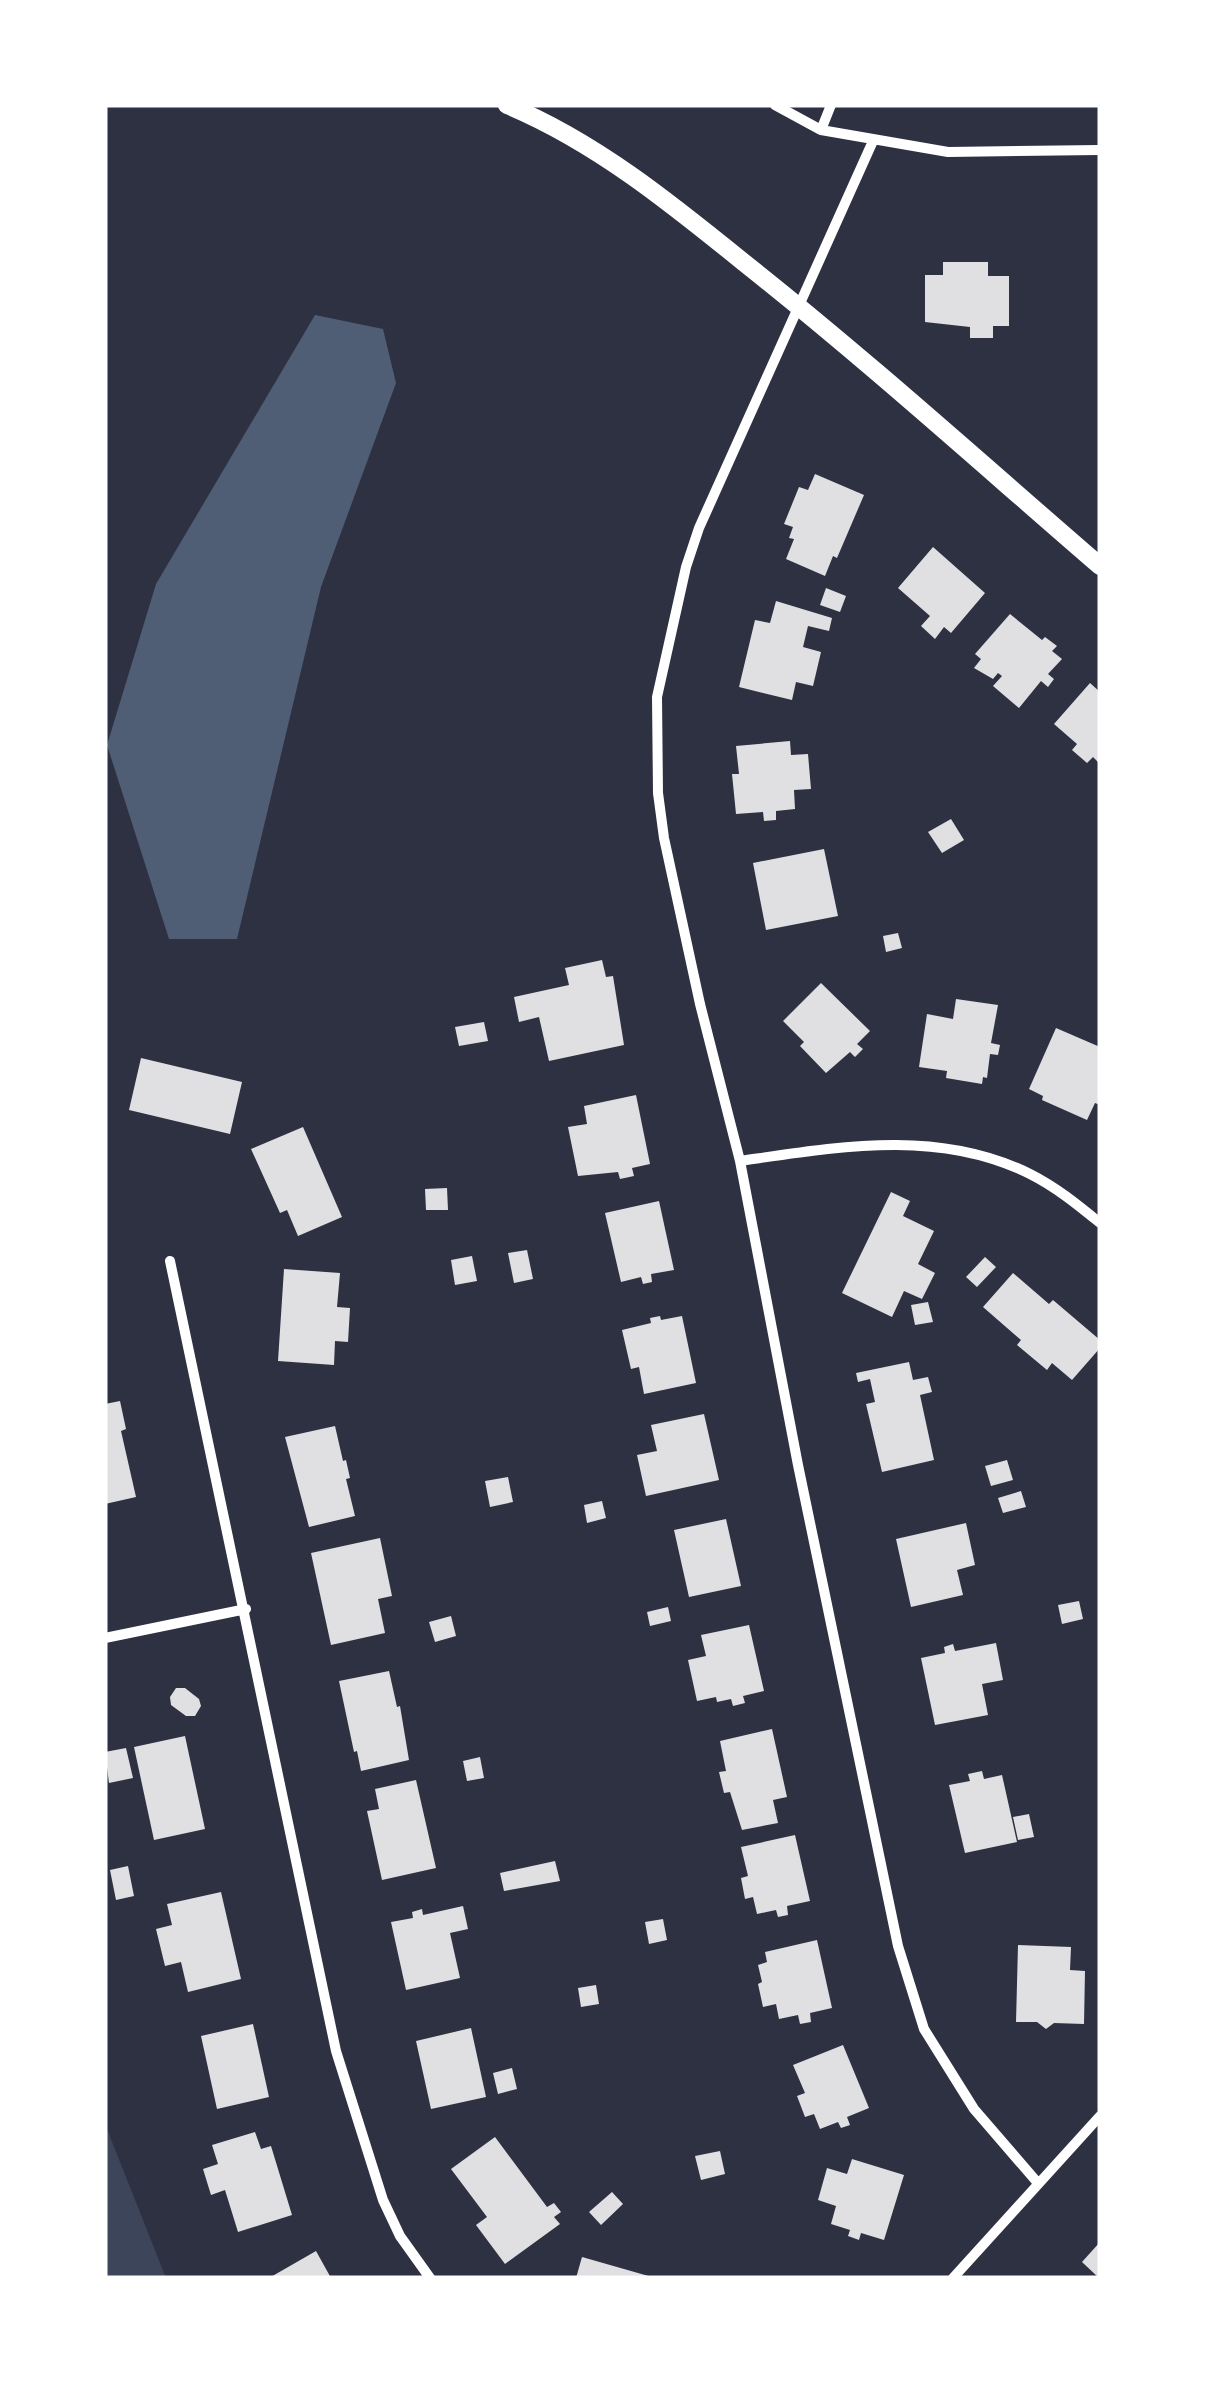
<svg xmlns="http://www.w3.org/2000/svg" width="1205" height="2383" font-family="'Noto Sans',sans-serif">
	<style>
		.green { fill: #3c4559 }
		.water { fill: #4f5d75 }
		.building { fill: #e0e0e3 }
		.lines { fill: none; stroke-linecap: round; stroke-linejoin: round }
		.minor { stroke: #fff; stroke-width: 10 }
		.tertiary { stroke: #fff; stroke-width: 18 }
	</style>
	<rect width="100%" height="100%" fill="#2d3142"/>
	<!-- green -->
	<path class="green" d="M105,2124L166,2278H105Z"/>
	<!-- water -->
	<path class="water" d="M315,315L383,329L396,383L321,587L237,939H169L107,745L156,584Z"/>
	<!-- building -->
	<path class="building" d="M943,262H988V276H1009V326H993V338H970V327L925,322V275H943Z
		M815,474L864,495L837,558L833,556L825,576L786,559L794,539L789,538L793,527L784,524L799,487L808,490Z
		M933,547L985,593L951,633L944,627L935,639L921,626L930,616L898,588Z
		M826,588L846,596L840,612L820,605Z
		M776,601L832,618L829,631L808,626L803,647L821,652L813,686L796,682L792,700L739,687L755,620L770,623Z
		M1010,614L1042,640L1045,637L1057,646L1052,651L1062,659L1048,674L1054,679L1048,687L1041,681L1019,708L993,686L1002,676L998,673L993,679L974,668L981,659L975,654Z
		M1090,683L1100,692V764L1093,757L1087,763L1072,750L1077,744L1054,724Z
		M790,741L791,755L808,754L811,789L794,790L795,809L776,811V820L764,821L763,812L736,814L732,774H739L736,746Z
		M951,819L964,840L942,853L928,832Z
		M824,849L838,916L766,930L753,863Z
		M898,933L902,948L886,952L883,936Z
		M602,960L606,977L613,976L624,1045L549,1061L539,1017L519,1022L514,997L569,985L565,968Z
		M821,983L870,1031L857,1044L863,1049L855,1057L850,1052L826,1073L800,1046L804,1042L783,1021Z
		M956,999L998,1005L991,1043L1000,1045L998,1055L990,1054L987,1078L983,1077L982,1084L946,1078L947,1071L919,1067L927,1014L953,1019Z
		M484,1022L488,1041L459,1046L455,1027Z
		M1056,1028L1100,1047V1105L1095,1103L1087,1120L1042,1100L1043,1096L1029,1089Z
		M141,1058L242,1082L230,1134L129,1110Z
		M636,1095L650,1164L632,1168L634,1176L620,1179L618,1172L578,1176L568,1127L587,1124L584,1106Z
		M303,1127L342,1217L298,1236L287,1210L280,1213L251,1149Z
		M447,1188L448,1210H426L425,1189Z
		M891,1192L910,1201L903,1216L934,1231L918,1264L935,1273L922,1299L904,1291L892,1317L842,1293Z
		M659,1201L674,1270L651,1274L652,1282L643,1284L641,1277L621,1282L605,1213Z
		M527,1250L533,1279L514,1283L508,1253Z
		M472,1256L477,1281L455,1285L451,1260Z
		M985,1257L996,1267L977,1287L966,1277Z
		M284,1269L340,1273L337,1307L350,1308L348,1342L335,1341L334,1365L278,1361Z
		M1013,1273L1049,1304L1053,1300L1100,1340V1348L1072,1380L1052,1363L1047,1370L1017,1345L1021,1340L983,1307Z
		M928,1302L933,1322L915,1325L911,1305Z
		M660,1316L661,1320L682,1316L696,1383L644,1394L639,1367L631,1369L622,1330L651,1323L650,1318Z
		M909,1362L913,1380L928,1377L932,1392L920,1395L934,1460L882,1472L866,1404L875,1402L870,1379L858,1382L856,1373Z
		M120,1401L126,1429L121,1431L136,1497L105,1504V1404Z
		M704,1414L719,1480L646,1496L637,1455L657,1451L651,1425Z
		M335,1426L343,1461L346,1460L350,1478L346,1479L355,1516L309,1527L285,1437Z
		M1007,1460L1013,1480L991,1486L985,1466Z
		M508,1477L513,1502L490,1507L485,1481Z
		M1021,1491L1026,1507L1003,1513L998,1498Z
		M602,1501L606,1518L587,1523L584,1505Z
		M726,1519L741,1586L689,1597L674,1530Z
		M966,1523L975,1565L957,1570L963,1595L911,1607L896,1539Z
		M380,1538L392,1596L378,1599L385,1633L331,1645L311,1553Z
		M1079,1601L1083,1619L1062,1624L1058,1605Z
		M668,1607L671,1621L650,1626L647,1612Z
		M451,1616L456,1636L435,1642L429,1622Z
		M749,1625L764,1691L743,1696L745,1703L733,1706L731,1699L717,1702L716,1697L697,1701L688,1660L706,1656L701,1635Z
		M996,1643L1003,1680L982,1684L988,1715L935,1725L921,1658L945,1653L944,1647L953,1644L955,1651Z
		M389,1671L397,1707L400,1706L409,1760L361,1771L357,1751L354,1752L339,1681Z
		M176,1688H185L199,1699L201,1706L195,1716H186L171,1705L170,1697Z
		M772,1729L787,1797L773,1800L778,1823L742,1830L730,1792L724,1793L719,1772L726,1771L720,1741Z
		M185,1736L205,1829L154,1840L134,1747Z
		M126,1748L133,1778L109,1783L105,1752Z
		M480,1757L484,1778L467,1781L463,1761Z
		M982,1771L984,1779L1002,1775L1017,1842L965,1853L949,1785L970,1781L968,1774Z
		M416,1780L436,1868L382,1880L367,1811L379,1809L375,1789Z
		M1029,1814L1034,1837L1018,1840L1013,1817Z
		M795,1835L810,1901L787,1906L788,1915L778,1917L776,1910L757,1914L753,1897L745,1899L741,1878L748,1876L741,1847Z
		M555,1861L560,1881L504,1891L500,1873Z
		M128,1866L134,1896L116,1900L110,1870Z
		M221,1892L241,1979L188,1992L181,1962L165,1966L156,1929L172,1925L167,1904Z
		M463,1906L468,1929L450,1933L460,1978L406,1990L391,1922L413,1918L412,1912L422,1909L423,1915Z
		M663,1919L667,1940L649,1944L645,1922Z
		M817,1940L832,2008L810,2013L811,2022L800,2024L798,2015L779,2019L776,2004L763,2007L758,1984L762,1982L758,1965L767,1962L765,1952Z
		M1018,1945L1071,1947L1070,1970L1085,1971L1084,2024L1054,2023L1046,2029L1037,2022H1016Z
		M596,1985L599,2004L581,2007L578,1988Z
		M253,2024L269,2097L217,2109L201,2036Z
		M471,2028L486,2097L431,2109L416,2041Z
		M843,2045L869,2108L847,2117L850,2125L841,2128L838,2122L820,2129L814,2114L805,2117L797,2096L805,2093L793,2065Z
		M512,2068L517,2089L498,2094L493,2073Z
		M255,2132L261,2149L271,2146L292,2215L238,2232L225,2190L211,2195L203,2169L218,2164L212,2145Z
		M495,2137L547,2207L554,2203L561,2212L554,2217L560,2224L505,2264L476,2225L487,2217L451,2169Z
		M720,2151L725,2174L701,2180L695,2156Z
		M852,2159L904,2175L884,2240L861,2233L859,2240L848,2236L850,2230L831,2224L836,2206L818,2200L827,2168L847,2174Z
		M612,2192L623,2204L601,2225L589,2212Z
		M1100,2242V2278H1099L1082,2262Z
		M316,2251L331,2278H269Z
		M582,2257L652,2277L651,2278H576Z"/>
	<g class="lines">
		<!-- minor -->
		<path class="minor" d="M775,105L821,130L948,152L1100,150
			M821,130L831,105
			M873,141L699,528L686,567L657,697L658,793L664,838L700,1004L740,1161L798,1465L898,1946L924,2029L974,2109L1037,2182
			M740,1161C837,1147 938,1128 1030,1174C1056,1187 1078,1205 1100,1223
			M170,1261L336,2051L383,2200L400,2236L430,2278
			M105,1638L246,1609
			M953,2278L1100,2116"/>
		<!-- tertiary -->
		<path class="tertiary" d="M507,105C596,142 673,205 747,265C868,361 983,465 1100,566"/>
	</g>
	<!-- border -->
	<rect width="1205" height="2383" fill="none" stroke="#ffffff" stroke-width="215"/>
</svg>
